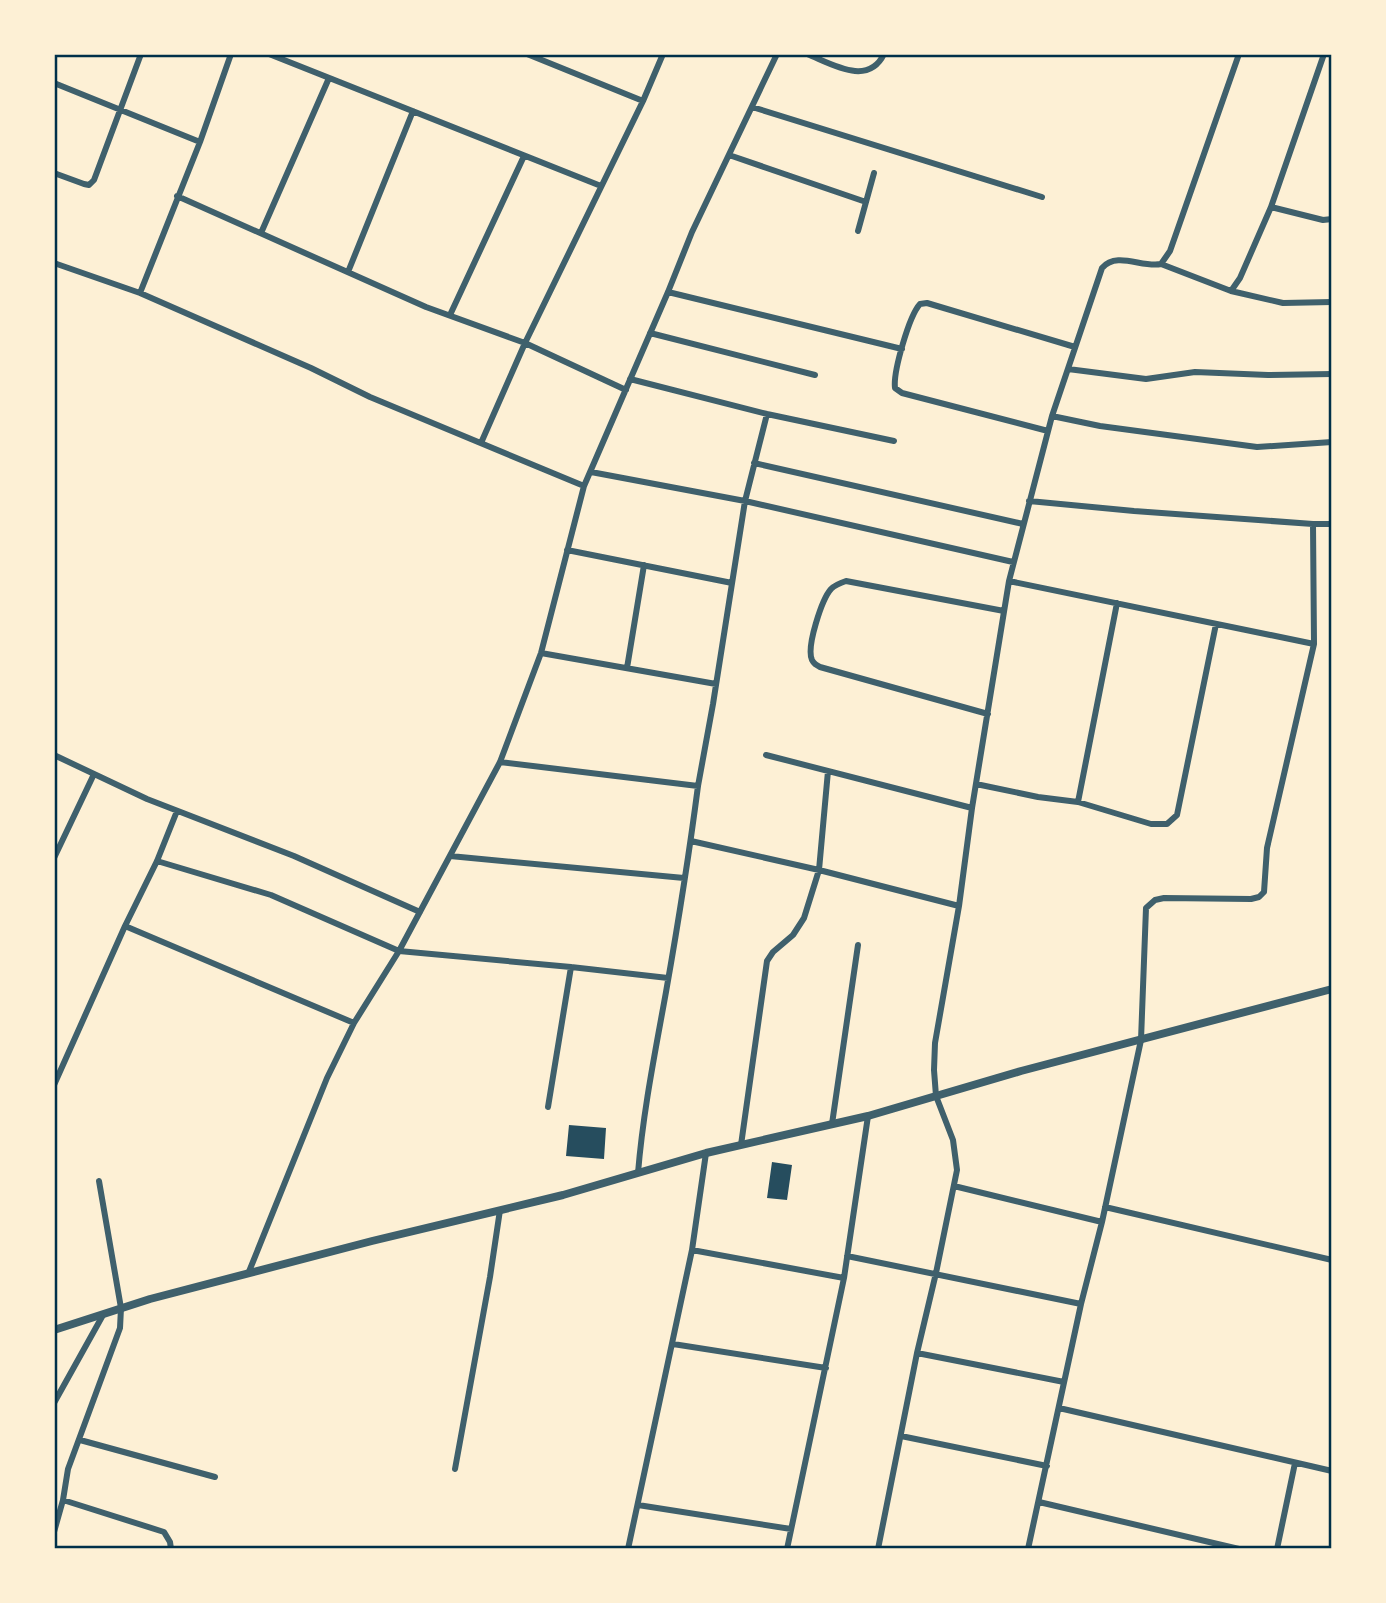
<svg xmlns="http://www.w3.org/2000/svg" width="1386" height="1603" font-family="'Fira Sans Condensed',sans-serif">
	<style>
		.building { fill: #264d5e }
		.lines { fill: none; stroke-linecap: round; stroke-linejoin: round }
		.minor { stroke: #3f606c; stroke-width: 6 }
		.tertiary { stroke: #3f606c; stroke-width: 8 }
		.neatline { fill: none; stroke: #003049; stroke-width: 2.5 }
	</style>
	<rect width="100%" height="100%" fill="#fdf0d5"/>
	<!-- building -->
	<path class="building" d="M569,1125L606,1128L604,1159L566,1156Z
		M772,1162L792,1165L787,1200L767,1198Z"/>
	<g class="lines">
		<!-- minor -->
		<path class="minor" d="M269,54L601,186
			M527,54L643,101
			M807,54C832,64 868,87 884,54
			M54,83L200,142
			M752,107L1042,197
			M729,155L866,202
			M54,173L84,184L89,185L94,180L141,54
			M177,196L426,307L525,343L626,390
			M1271,207L1323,220L1332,219
			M858,231L874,173
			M261,233L329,78
			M54,263L140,293L311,368L370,397L584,486
			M1161,264L1231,291L1240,278L1271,207L1324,54
			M348,272L413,111
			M1231,291L1283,303L1332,302
			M668,292L902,349
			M140,293L200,142L231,54
			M450,315L524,156
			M650,333L815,375
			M1068,369L1146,379L1195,372L1268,375L1332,374
			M630,379L767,414L894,441
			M1052,416L1100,426L1257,447L1332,442
			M1048,431L902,393L895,388C893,372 909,316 920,304L927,303L1075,347
			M481,443L525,343L643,101L663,54
			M754,463L1023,524
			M591,472L745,501L1013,562
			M1029,501L1134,511L1313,524H1332
			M567,550L732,583
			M1009,581L1314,644
			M541,653L716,684
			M627,668L644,565
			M988,714L820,667C816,665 814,664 812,660C806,647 822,599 831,589C835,585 840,583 846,581L1004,611
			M54,755L147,799L294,856L420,912
			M766,755L972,808
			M500,762L698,786L713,704L745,501L767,414
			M976,784L1038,797L1078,802L1117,603
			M1078,802L1151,824H1167L1177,815L1216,624
			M691,841L819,870L959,906
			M450,856L684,878
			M54,858L94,774
			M157,861L271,895L399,951L571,967L668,978
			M125,926L354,1023
			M54,1085L125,926L157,861L177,811
			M548,1107L571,967
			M832,1124L858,945
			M741,1145L767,961L773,952L793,935L804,918L819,870L828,771
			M638,1173C643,1112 655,1053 666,992C678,924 689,855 698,786
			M954,1186L1102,1222
			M1105,1207L1332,1260
			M692,1250L844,1278
			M847,1256L1081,1304
			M248,1274L327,1078L354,1023L399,951L500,762L541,653L584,486L668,292L692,232L777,54
			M673,1344L826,1368
			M917,1353L1064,1382
			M54,1403L103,1315
			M1059,1408L1332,1471
			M901,1436L1047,1466
			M80,1440L215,1477
			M455,1469L490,1277L500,1210
			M63,1500L164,1532L170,1542L171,1549
			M1039,1502L1239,1549
			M638,1505L791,1529
			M54,1532L63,1500L68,1469L120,1328L121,1308L99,1181
			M628,1549L692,1250L706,1153
			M787,1549L844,1278L868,1116
			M878,1549L917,1353L936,1273L957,1170L953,1140L936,1096L934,1070L935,1043L959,906L972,808L1009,581L1052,416L1102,268C1117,251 1142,268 1161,264L1170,251L1239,54
			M1028,1549L1081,1304L1102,1222L1141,1040L1146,908L1155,900L1164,898L1251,899L1259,897L1264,892L1267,848L1314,644L1313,524
			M1277,1549L1295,1463"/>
		<!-- tertiary -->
		<path class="tertiary" d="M54,1330L150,1299L372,1241L563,1195L706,1153L868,1116L1021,1071L1332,989"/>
	</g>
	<!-- border -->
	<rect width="1386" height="1603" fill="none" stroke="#fdf0d5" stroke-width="112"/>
	<rect x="56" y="56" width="1274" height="1491" class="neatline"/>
</svg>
